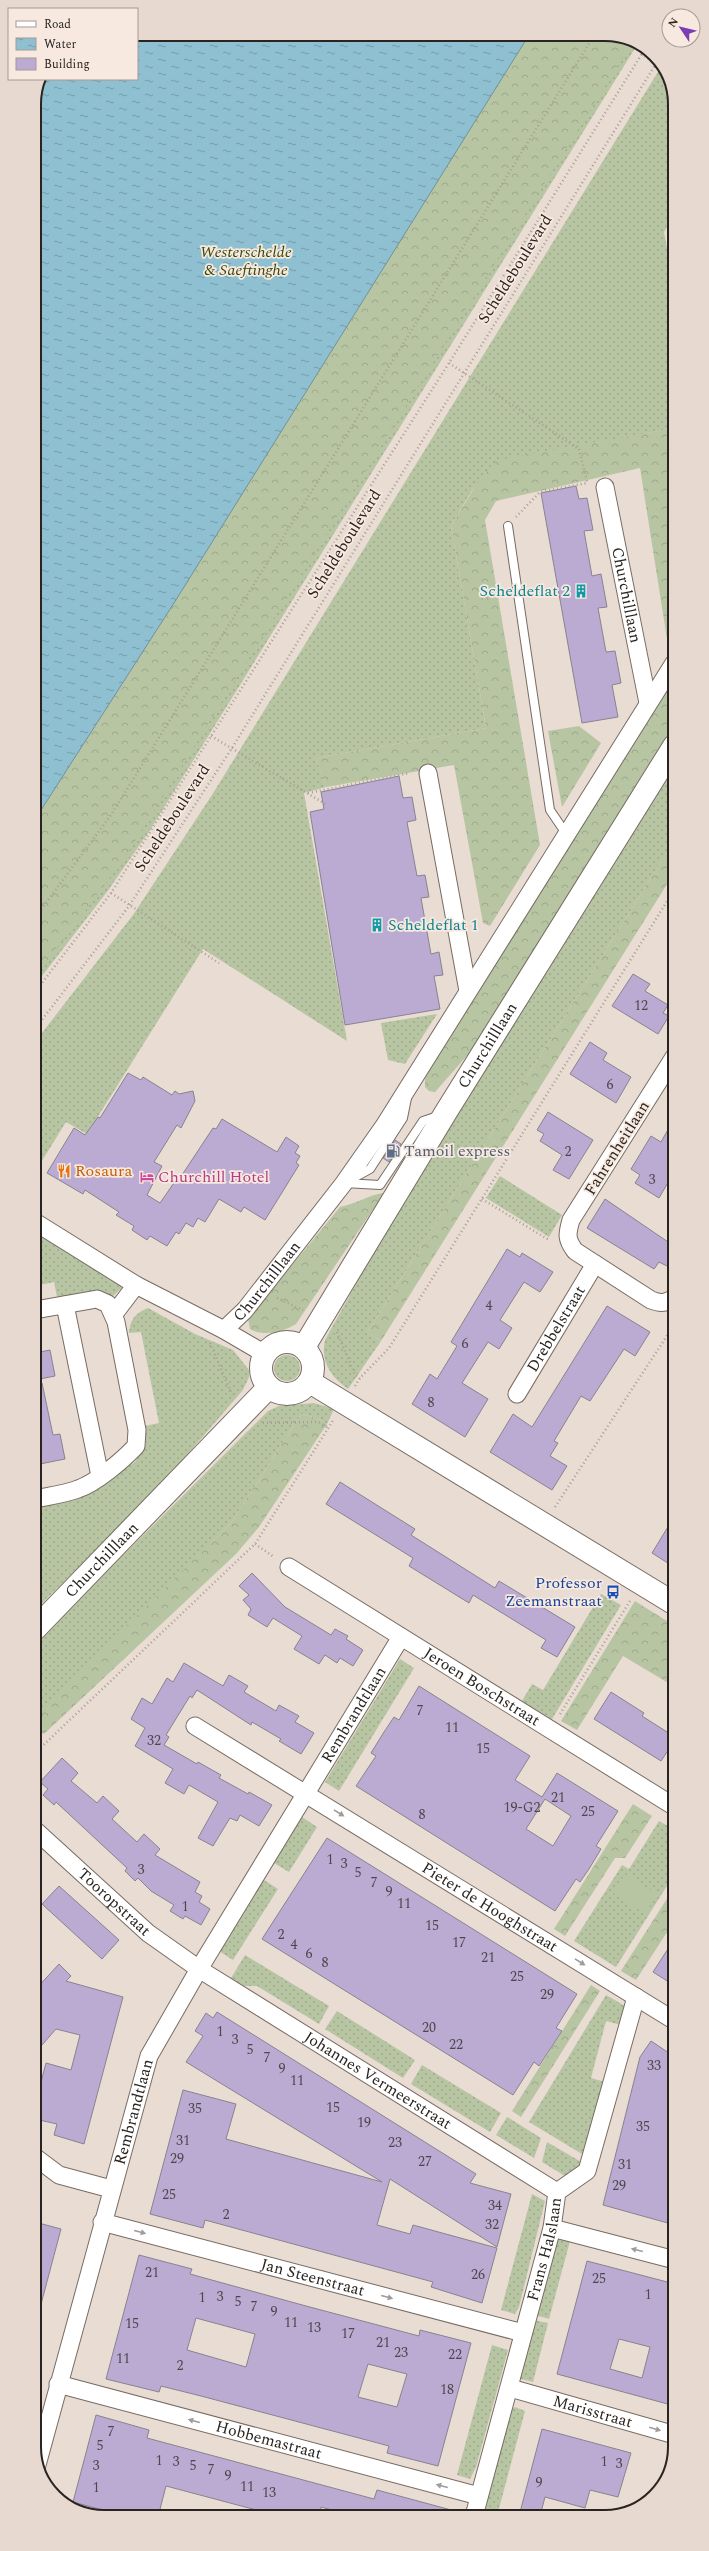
<svg xmlns="http://www.w3.org/2000/svg" width="709" height="2551" font-family="Spectral,serif">
	<style>
		.grass { fill: url(#grass-dots) }
		.forest { fill: url(#forest-crowns) }
		.garden { fill: #b7c5a2 }
		.water { fill: url(#water-ripples); stroke: #70919c }
		.building { fill: #bbabd2; stroke: #888390; fill-rule: evenodd }
		.lines { fill: none; stroke-linecap: round; stroke-linejoin: round }
		.lane-casing { stroke: #786c63; stroke-width: 10 }
		.street-casing { stroke: #786c63; stroke-width: 19 }
		.secondary-casing { stroke: #786c63; stroke-width: 24 }
		.path { stroke: #a89e96; stroke-width: 2.5; stroke-dasharray: 1 3; stroke-linecap: butt }
		.lane { stroke: #fff; stroke-width: 8 }
		.street { stroke: #fff; stroke-width: 17 }
		.secondary { stroke: #fff; stroke-width: 22 }
		.oneway { fill: #9f9c9b }
		.labels { text-anchor: middle; dominant-baseline: central; stroke-width: 3.5; stroke-linejoin: round; paint-order: stroke }
		.number-label { font-size: 14px; fill: #4e464c }
		.park-label { font-size: 16px; font-style: italic; fill: #354808; stroke: #f7e9df }
		.street-label { font-size: 16px; fill: #292420; stroke: #f7e9df }
		.culture-label { font-size: 16px; fill: #0d838f; stroke: #f7e9df; text-anchor: end }
		.service-label { font-size: 16px; fill: #4e5e75; stroke: #f7e9df; text-anchor: start }
		.food-label { font-size: 16px; fill: #c56008; stroke: #f7e9df; text-anchor: start }
		.hotel-label { font-size: 16px; fill: #b23c85; stroke: #f7e9df; text-anchor: start }
		.transit-label { font-size: 16px; fill: #164399; stroke: #f7e9df; text-anchor: end }
		.rim { fill: none; stroke: #292420; stroke-width: 2 }
	</style>
	<defs>
		<pattern id="grass-dots" width="8" height="8" patternUnits="userSpaceOnUse"><rect width="8" height="8" fill="#b7c5a2"/><path d="M2 2h.1M6 6h.1" fill="none" stroke="#9da98b" stroke-width="1.8" stroke-linecap="round"/></pattern>
		<pattern id="forest-crowns" width="20" height="18" patternUnits="userSpaceOnUse"><rect width="20" height="18" fill="#b7c5a2"/><path d="M2 6a3 3 0 1 1 6 0M12 15a3 3 0 1 1 6 0" fill="none" stroke="#9da98b"/></pattern>
		<pattern id="water-ripples" width="26" height="14" patternUnits="userSpaceOnUse"><rect width="26" height="14" fill="#8ec0d1"/><path d="M2 4q2-2 4 0t4 0M15 11q2-2 4 0t4 0" fill="none" stroke="#749ca9"/></pattern>
	</defs>
	<rect width="100%" height="100%" fill="#e9dcd2"/>
	<!-- grass -->
	<path class="grass" d="M610,34L637,45L150,830L107,892L35,985L34,928L79,871Z
		M661,67L674,90V217L664,232L674,286V428L497,461L471,492L451,526L486,728L316,758L326,787L304,793L347,1041L203,949L87,1134L66,1122L35,1172V1042L133,915L212,795Z
		M674,762V841L367,1333L381,1341L348,1389C331,1377 320,1362 325,1340L401,1203Z
		M437,1014L405,1064L388,1060L381,1023Z
		M500,1176L562,1215L549,1237L486,1198Z
		M35,1232L123,1287L113,1296L108,1297L96,1290L57,1297L54,1282L35,1286Z
		M148,1308L195,1334L233,1350L249,1370V1377L243,1390L161,1485L35,1610V1508L72,1501L87,1494L135,1462L146,1444L145,1426L159,1423L141,1332L129,1333C130,1320 135,1313 148,1308Z
		M274 1368a13 13 0 1 1 26 0a13 13 0 1 1-26 0Z
		M314,1403L334,1409L327,1424L316,1418L301,1414L231,1523L35,1718V1643L268,1411L279,1406Z
		M601,1594L621,1605L552,1719L522,1701L532,1684L543,1690Z
		M400,1659L414,1668L339,1791L325,1782Z
		M302,1817L317,1827L289,1872L274,1863Z
		M659,1821L675,1830V1873L616,1967L574,1941L622,1865L629,1869Z
		M264,1880L278,1889L233,1960L219,1951Z
		M245,1955L329,2006L319,2024L257,1986H244L231,1978Z
		M606,1995L625,2006L621,2025L606,2021L591,2078L605,2082L586,2151L582,2154L529,2122Z
		M337,2011L415,2060L403,2078L325,2029Z
		M422,2065L501,2113L490,2132L411,2084Z
		M507,2117L541,2138L534,2158L496,2135Z
		M547,2142L583,2163L568,2177L565,2176L542,2162Z
		M532,2194L545,2201L519,2307L515,2314L501,2310Z
		M559,2238L570,2241L549,2319L535,2315L552,2247Z
		M533,2320L548,2323L533,2382L521,2379V2368Z
		M492,2345L508,2350L476,2467L470,2479L457,2475Z
		M515,2407L525,2411L497,2516H482L512,2409Z"/>
	<!-- forest -->
	<path class="forest" d="M610,34L632,43L132,846L113,874L35,977L34,103L39,79H137V39Z
		M674,428V629L667,639L640,468L496,501L485,520L540,845L490,926L483,923L454,765L326,787L316,758L486,728L451,526L479,480L497,460Z
		M674,678V726L479,1042L435,1092L429,1091L425,1087V1079L429,1070Z
		M579,726L601,743L562,807L548,731Z
		M674,841V873L381,1341L367,1333Z
		M384,1193L296,1324C284,1332 263,1337 250,1329L248,1319L340,1207C356,1204 368,1195 384,1193Z
		M301,1414L316,1418L327,1424L259,1527L236,1554L44,1734L35,1727L37,1714L231,1523Z
		M635,1601L675,1626V1687L623,1656L577,1730L561,1721Z
		M633,1804L652,1816L625,1858H615L565,1936L554,1929Z
		M675,1886V1920L636,1980L621,1971Z
		M591,1985L600,1991L521,2117L512,2111Z"/>
	<!-- garden -->
	<path class="garden" d="M625,1874L657,1894L645,1914L613,1893Z"/>
	<!-- water -->
	<path class="water" d="M529,35L174,603L34,821V103L39,79H137V39Z"/>
	<!-- building -->
	<path class="building" d="M576,486L579,499L587,498L593,530L584,531L592,576L601,574L607,607L598,608L606,652L615,651L621,683L612,685L618,717L582,723L541,493Z
		M399,776L403,798L412,797L416,820L407,822L417,876L425,875L429,897L421,898L431,954L439,952L443,975L434,976L440,1009L345,1025L310,812L324,809L321,792Z
		M633,974L650,984L645,991L668,1005L663,1013L669,1016L658,1034L612,1006Z
		M590,1042L607,1053L603,1060L631,1077L616,1103L570,1074Z
		M128,1073L141,1080L143,1077L172,1095L175,1091L179,1094L193,1091L195,1101L181,1128L177,1125L154,1162L162,1166L147,1195L160,1203L178,1177L180,1178L213,1128L216,1129L222,1119L277,1152L286,1137L299,1146L295,1153L300,1156L296,1163L299,1165L265,1220L244,1207L241,1212L219,1199L205,1222L198,1218L193,1227L186,1223L179,1234L176,1232L167,1246L150,1236L147,1240L132,1230L134,1226L116,1215L119,1212L85,1190L83,1194L47,1173L74,1128L85,1135L98,1117L100,1118Z
		M548,1112L593,1140L569,1179L553,1170L562,1155L540,1141L544,1134L537,1130Z
		M674,1119V1172L659,1198L635,1183L640,1175L631,1169L651,1136L661,1142Z
		M395,1140L401,1144L389,1162L383,1158Z
		M605,1199L674,1246V1254L667,1266L659,1262L654,1269L587,1228Z
		M507,1249L520,1257L522,1253L553,1272L540,1292L524,1282L500,1320L512,1328L499,1349L488,1342L462,1383L488,1399L465,1437L412,1404L430,1374L437,1379L457,1346L451,1342Z
		M607,1306L650,1332L635,1356L624,1349L590,1401L581,1396L554,1441L558,1443L550,1456L567,1466L552,1490L490,1452L513,1414L532,1427Z
		M50,1350L55,1376L35,1380V1353Z
		M42,1383L53,1435L60,1434L65,1459L35,1465V1384Z
		M340,1482L415,1529L411,1535L495,1588L499,1581L575,1627L557,1657L541,1648L546,1640L473,1595L469,1603L409,1566L413,1558L326,1504Z
		M674,1517V1567L652,1553Z
		M252,1573L285,1607L331,1635L335,1629L348,1636L346,1639L363,1650L353,1666L340,1658L337,1663L325,1655L319,1664L294,1649L302,1636L273,1618L267,1627L248,1615L251,1609L243,1600L249,1595L239,1586Z
		M184,1663L223,1686L229,1675L248,1686L244,1692L276,1711L279,1705L299,1716L295,1722L314,1733L301,1754L279,1741L281,1739L252,1722L251,1725L197,1690L192,1698L190,1696L166,1735L169,1737L164,1745L197,1764L198,1762L221,1775L219,1778L248,1794L249,1792L272,1805L259,1826L240,1815L237,1821L230,1818L213,1846L198,1838L218,1802L189,1785L184,1794L165,1783L173,1769L135,1746L145,1728L131,1719L142,1698L152,1704L167,1678L173,1682Z
		M419,1686L530,1756L515,1780L542,1797L557,1773L618,1811L596,1846L601,1849L589,1869L580,1882L576,1879L555,1911L356,1786L376,1756L371,1753L384,1732L394,1717L399,1720ZM545,1799L571,1816L553,1846L526,1829Z
		M611,1692L644,1713L642,1716L675,1737V1757L667,1752L661,1761L594,1719Z
		M62,1758L78,1773L71,1781L97,1803L103,1796L119,1811L112,1819L137,1842L144,1834L160,1849L155,1855L200,1882L195,1892L202,1896L199,1902L210,1909L201,1925L185,1916L183,1919L170,1911L174,1905L151,1891L138,1878L135,1881L125,1871L127,1868L56,1802L54,1805L43,1795L48,1789L40,1782Z
		M327,1838L577,1994L556,2028L562,2031L539,2066L534,2062L513,2095L262,1939Z
		M59,1886L119,1940L102,1959L42,1904Z
		M675,1938V1986L653,1972Z
		M59,1964L71,1976L66,1981L123,1997L84,2144L54,2135L57,2124L35,2119V2105L46,2063L71,2070L80,2035L56,2029L35,2053V1990Z
		M217,2012L476,2174L470,2183L511,2194L497,2247L390,2179L377,2225L410,2234L413,2225L497,2248L482,2303L431,2287L433,2282L205,2220L203,2228L150,2214L183,2090L236,2104L226,2139L382,2182L186,2062L203,2036L195,2031L206,2013L213,2018Z
		M651,2041L675,2057V2225L603,2205L640,2057Z
		M35,2222L61,2229L40,2308L35,2307Z
		M139,2255L192,2269L190,2274L306,2306L419,2336L420,2330L471,2343L438,2466L387,2453L389,2446L201,2396L161,2386L159,2392L106,2379ZM196,2318L255,2334L246,2367L187,2350ZM368,2364L407,2374L397,2407L358,2397Z
		M587,2261L675,2284V2406L557,2374ZM619,2339L650,2347L642,2378L610,2369Z
		M96,2415L149,2430L147,2438L374,2499L377,2490L455,2511L454,2516H355L321,2507L319,2516H279L166,2486L158,2517H129L73,2502Z
		M542,2429L631,2453L618,2497L590,2490L585,2508L545,2497L540,2516H519Z"/>
	<g class="lines">
		<!-- lane casing -->
		<g class="lane-casing">
			<path id="lane" d="M508,526L550,810L567,835
				M352,1179L370,1169L403,1118L407,1098
				M344,1183L380,1185L423,1121L438,1116"/>
		</g>
		<!-- street casing -->
		<g class="street-casing">
			<g id="street">
				<path id="s1" d="M605,487L648,703"/>
				<path d="M428,773L468,991"/>
				<path d="M674,1057L571,1220C567,1234 566,1239 575,1251L651,1300C661,1304 666,1303 674,1298"/>
				<path d="M35,1222L136,1285L224,1330L265,1354"/>
				<path d="M65,1305L100,1476"/>
				<path d="M35,1310L97,1299L108,1304L116,1322L137,1430L136,1446C123,1460 96,1483 78,1489C65,1494 49,1496 35,1499"/>
				<path d="M114,1314L136,1285"/>
				<path id="s2" d="M224,1330L245,1310L344,1183L384,1126L674,663"/>
				<path id="s3" d="M517,1394L595,1264"/>
				<path id="s4" d="M289,1567L675,1807"/>
				<path id="s5" d="M195,1726L675,2021"/>
				<path id="s6" d="M35,1830L148,1933L199,1969L557,2192"/>
				<path d="M35,2157L59,2175L111,2189"/>
				<path id="s7" d="M102,2222L523,2333"/>
				<path d="M552,2228L675,2260"/>
				<path id="s8" d="M58,2384L479,2496"/>
				<path id="s9" d="M510,2388L675,2435"/>
				<path id="s10" d="M37,2465L149,2056L199,1969L401,1637"/>
				<path id="s11" d="M474,2516L552,2228L557,2192L587,2171L636,1997"/>
			</g>
		</g>
		<!-- secondary casing -->
		<g class="secondary-casing">
			<g id="secondary">
				<circle cx="287" cy="1368" r="26"/>
				<path id="s12" d="M304,1347L446,1112L674,746"/>
				<path d="M310,1382L675,1604"/>
				<path id="s13" d="M35,1629L269,1387"/>
			</g>
		</g>
		<!-- path -->
		<path class="path" d="M641,54L659,65
			M449,363L579,449L587,482
			M516,517L540,492L587,483
			M211,736L327,805
			M308,793L410,773
			M111,893L219,963
			M34,919L111,815L595,34
			M35,992L111,893L449,363L645,49
			M35,1029L129,906L232,748L657,62
			M482,1199L549,1240
			M277,1298L303,1310
			M337,1332L355,1375L360,1378
			M210,1343L232,1395
			M355,1386L360,1378L389,1348L674,890
			M263,1423L318,1422L329,1428
			M555,1507L674,1325
			M255,1544L274,1557
			M560,1714L630,1601
			M35,1753L255,1544L334,1419
			M35,1870L42,1862"/>
		<!-- lane -->
		<use href="#lane" class="lane"/>
		<!-- street -->
		<use href="#street" class="street"/>
		<!-- secondary -->
		<use href="#secondary" class="secondary"/>
	</g>
	<!-- one-way arrows -->
	<defs><path id="oneway-solid" d="M-6-.8H1V-3.2L6.5 0L1 3.2V.8H-6Z"/></defs>
	<g class="oneway">
		<use href="#oneway-solid" transform="translate(339 1813) rotate(32)"/>
		<use href="#oneway-solid" transform="translate(580 1962) rotate(32)"/>
		<use href="#oneway-solid" transform="translate(140 2232) rotate(15)"/>
		<use href="#oneway-solid" transform="translate(637 2250) rotate(-166)"/>
		<use href="#oneway-solid" transform="translate(387 2297) rotate(15)"/>
		<use href="#oneway-solid" transform="translate(194 2421) rotate(-165)"/>
		<use href="#oneway-solid" transform="translate(655 2429) rotate(16)"/>
		<use href="#oneway-solid" transform="translate(442 2486) rotate(-165)"/>
	</g>
	<!-- icons -->
	<defs>
		<g id="building-bare" transform="scale(1.08)"><path d="M-4-6H4V6H1V3H-1V6H-4ZM-2.5-4.3h1.7v1.8h-1.7ZM.8-4.3h1.7v1.8H.8ZM-2.5-1h1.7V.8h-1.7ZM.8-1h1.7V.8H.8Z" fill="#0f9aa8" stroke="#f7e9df" stroke-width="2.5" paint-order="stroke"/></g>
		<g id="fuel-bare" transform="scale(1.08)"><path d="M-5.5-6h7V0h2V4h1.3V-2.5L3-4.5l.8-.8L6-3V5H2.5V1h-1V6h-7ZM-4.2-4.7v3.2H.2V-4.7Z" fill="#5c6f8a" stroke="#f7e9df" stroke-width="2.5" paint-order="stroke"/></g>
		<g id="restaurant-bare" transform="scale(1.08)"><path d="M-5-6h1v4h1v-4h1v4h1v-4h1v5L-1.5 .5V6h-2V.5L-5-1ZM5-6V6H3V1.5H1.5Q1.5-4 5-6Z" fill="#e8710a" stroke="#f7e9df" stroke-width="2.5" paint-order="stroke"/></g>
		<g id="hotel-bare" transform="scale(1.08)"><path d="M-6-4.5h1.5V1H6V5H4.5V3h-9V5H-6ZM-4 0a1.8 1.8 0 1 1 3.6 0ZM.5 0V-2.5h3Q6-2.5 6 0Z" fill="#d1479c" stroke="#f7e9df" stroke-width="2.5" paint-order="stroke"/></g>
		<g id="bus-bare" transform="scale(1.08)"><path d="M-5-6H5V4H4V6H2V4H-2V6H-4V4H-5ZM-3.5-4V0h7V-4ZM-3.5 1.2v1.5H-2V1.2ZM2 1.2v1.5H3.5V1.2Z" fill="#1a4fb4" stroke="#f7e9df" stroke-width="2.5" paint-order="stroke"/></g>
	</defs>
	<g fill-rule="evenodd">
		<use href="#building-bare" x="581" y="591"/>
		<use href="#building-bare" x="377" y="925"/>
		<use href="#fuel-bare" x="393" y="1151"/>
		<use href="#restaurant-bare" x="64" y="1171"/>
		<use href="#hotel-bare" x="147" y="1177"/>
		<use href="#bus-bare" x="613" y="1592"/>
	</g>
	<g class="labels">
		<!-- number labels -->
		<g class="number-label">
			<text x="641" y="1005">12</text>
			<text x="610" y="1084">6</text>
			<text x="568" y="1151">2</text>
			<text x="652" y="1179">3</text>
			<text x="489" y="1305">4</text>
			<text x="465" y="1343">6</text>
			<text x="431" y="1402">8</text>
			<text x="420" y="1710">7</text>
			<text x="452" y="1727">11</text>
			<text x="154" y="1740">32</text>
			<text x="483" y="1748">15</text>
			<text x="558" y="1797">21</text>
			<text x="522" y="1807">19-G2</text>
			<text x="588" y="1811">25</text>
			<text x="422" y="1814">8</text>
			<text x="330" y="1859">1</text>
			<text x="344" y="1863">3</text>
			<text x="141" y="1869">3</text>
			<text x="358" y="1872">5</text>
			<text x="374" y="1882">7</text>
			<text x="389" y="1891">9</text>
			<text x="404" y="1903">11</text>
			<text x="185" y="1906">1</text>
			<text x="432" y="1925">15</text>
			<text x="281" y="1934">2</text>
			<text x="459" y="1942">17</text>
			<text x="294" y="1944">4</text>
			<text x="309" y="1953">6</text>
			<text x="488" y="1957">21</text>
			<text x="325" y="1962">8</text>
			<text x="517" y="1976">25</text>
			<text x="547" y="1994">29</text>
			<text x="429" y="2027">20</text>
			<text x="220" y="2031">1</text>
			<text x="235" y="2039">3</text>
			<text x="456" y="2044">22</text>
			<text x="250" y="2049">5</text>
			<text x="267" y="2057">7</text>
			<text x="654" y="2065">33</text>
			<text x="282" y="2068">9</text>
			<text x="297" y="2080">11</text>
			<text x="333" y="2107">15</text>
			<text x="195" y="2108">35</text>
			<text x="364" y="2122">19</text>
			<text x="643" y="2126">35</text>
			<text x="183" y="2140">31</text>
			<text x="395" y="2142">23</text>
			<text x="177" y="2158">29</text>
			<text x="425" y="2161">27</text>
			<text x="625" y="2164">31</text>
			<text x="619" y="2185">29</text>
			<text x="169" y="2194">25</text>
			<text x="495" y="2205">34</text>
			<text x="226" y="2214">2</text>
			<text x="492" y="2224">32</text>
			<text x="152" y="2272">21</text>
			<text x="478" y="2274">26</text>
			<text x="599" y="2278">25</text>
			<text x="648" y="2294">1</text>
			<text x="220" y="2296">3</text>
			<text x="202" y="2297">1</text>
			<text x="238" y="2301">5</text>
			<text x="254" y="2306">7</text>
			<text x="274" y="2311">9</text>
			<text x="291" y="2322">11</text>
			<text x="132" y="2323">15</text>
			<text x="314" y="2327">13</text>
			<text x="348" y="2333">17</text>
			<text x="383" y="2342">21</text>
			<text x="401" y="2352">23</text>
			<text x="455" y="2354">22</text>
			<text x="123" y="2358">11</text>
			<text x="180" y="2365">2</text>
			<text x="447" y="2389">18</text>
			<text x="111" y="2431">7</text>
			<text x="100" y="2445">5</text>
			<text x="159" y="2460">1</text>
			<text x="176" y="2461">3</text>
			<text x="604" y="2461">1</text>
			<text x="619" y="2463">3</text>
			<text x="96" y="2465">3</text>
			<text x="193" y="2465">5</text>
			<text x="211" y="2469">7</text>
			<text x="228" y="2475">9</text>
			<text x="539" y="2482">9</text>
			<text x="247" y="2486">11</text>
			<text x="96" y="2487">1</text>
			<text x="269" y="2492">13</text>
		</g>
		<!-- park labels -->
		<g class="park-label">
			<text x="246" y="252">Westerschelde<tspan x="246" dy="18">&amp; Saeftinghe</tspan></text>
		</g>
		<!-- street labels -->
		<g class="street-label">
			<text transform="translate(515 269) rotate(-58)">Scheldeboulevard</text>
			<text transform="translate(344 544) rotate(-58)">Scheldeboulevard</text>
			<text stroke="none"><textPath href="#s1" startOffset="110">Churchilllaan</textPath></text>
			<text transform="translate(172 818) rotate(-57)">Scheldeboulevard</text>
			<text stroke="none"><textPath href="#s12" startOffset="353">Churchilllaan</textPath></text>
			<text transform="translate(617 1148) rotate(-58)">Fahrenheitlaan</text>
			<text stroke="none"><textPath href="#s2" startOffset="65">Churchilllaan</textPath></text>
			<text stroke="none"><textPath href="#s3" startOffset="76">Drebbelstraat</textPath></text>
			<text stroke="none"><textPath href="#s13" startOffset="96">Churchilllaan</textPath></text>
			<text stroke="none"><textPath href="#s4" startOffset="227">Jeroen Boschstraat</textPath></text>
			<text stroke="none"><textPath href="#s10" startOffset="822">Rembrandtlaan</textPath></text>
			<text stroke="none"><textPath href="#s6" startOffset="107">Tooropstraat</textPath></text>
			<text stroke="none"><textPath href="#s5" startOffset="346">Pieter de Hooghstraat</textPath></text>
			<text stroke="none"><textPath href="#s6" startOffset="426">Johannes Vermeerstraat</textPath></text>
			<text stroke="none"><textPath href="#s10" startOffset="366">Rembrandtlaan</textPath></text>
			<text stroke="none"><textPath href="#s11" startOffset="276">Frans Halslaan</textPath></text>
			<text stroke="none"><textPath href="#s7" startOffset="218">Jan Steenstraat</textPath></text>
			<text stroke="none"><textPath href="#s9" startOffset="86">Marisstraat</textPath></text>
			<text stroke="none"><textPath href="#s8" startOffset="218">Hobbemastraat</textPath></text>
		</g>
		<!-- culture labels -->
		<g class="culture-label">
			<text x="570" y="591">Scheldeflat 2</text>
			<text x="388" y="925" text-anchor="start">Scheldeflat 1</text>
		</g>
		<!-- service labels -->
		<g class="service-label">
			<text x="404" y="1151">Tamoil express</text>
		</g>
		<!-- food labels -->
		<g class="food-label">
			<text x="75" y="1171">Rosaura</text>
		</g>
		<!-- hotel labels -->
		<g class="hotel-label">
			<text x="158" y="1177">Churchill Hotel</text>
		</g>
		<!-- transit labels -->
		<g class="transit-label">
			<text x="602" y="1583">Professor<tspan x="602" dy="18">Zeemanstraat</tspan></text>
		</g>
	</g>
	<!-- crop -->
	<path d="M0 0H709V2551H0ZM104 41H605A63 63 0 0 1 668 104V2447A63 63 0 0 1 605 2510H104A63 63 0 0 1 41 2447V104A63 63 0 0 1 104 41Z" fill="#e7d9d0" fill-rule="evenodd"/>
	<path class="rim" d="M104 41H605A63 63 0 0 1 668 104V2447A63 63 0 0 1 605 2510H104A63 63 0 0 1 41 2447V104A63 63 0 0 1 104 41Z"/>
	<!-- legend -->
	<rect x="8" y="8" width="130" height="72" fill="#f7e9df" stroke="#a59a93"/>
	<rect x="16" y="21" width="20" height="6" fill="#ffffff" stroke="#a59a93"/>
	<text x="44" y="28" font-size="12" fill="#292420">Road</text>
	<rect x="16" y="38" width="20" height="12" fill="url(#water-ripples)" stroke="#a59a93"/>
	<text x="44" y="48" font-size="12" fill="#292420">Water</text>
	<rect x="16" y="58" width="20" height="12" fill="#bbabd2" stroke="#a59a93"/>
	<text x="44" y="68" font-size="12" fill="#292420">Building</text>
	<!-- north arrow -->
	<g transform="translate(681 28) rotate(305)"><circle r="19" fill="#f7e9df" stroke="#a59a93"/>
	<path d="M0-3L7 15L0 10L-7 15Z" fill="#7b3db3"/>
	<text y="-6" font-size="11" font-weight="bold" text-anchor="middle" fill="#292420">N</text>
	</g>
</svg>
